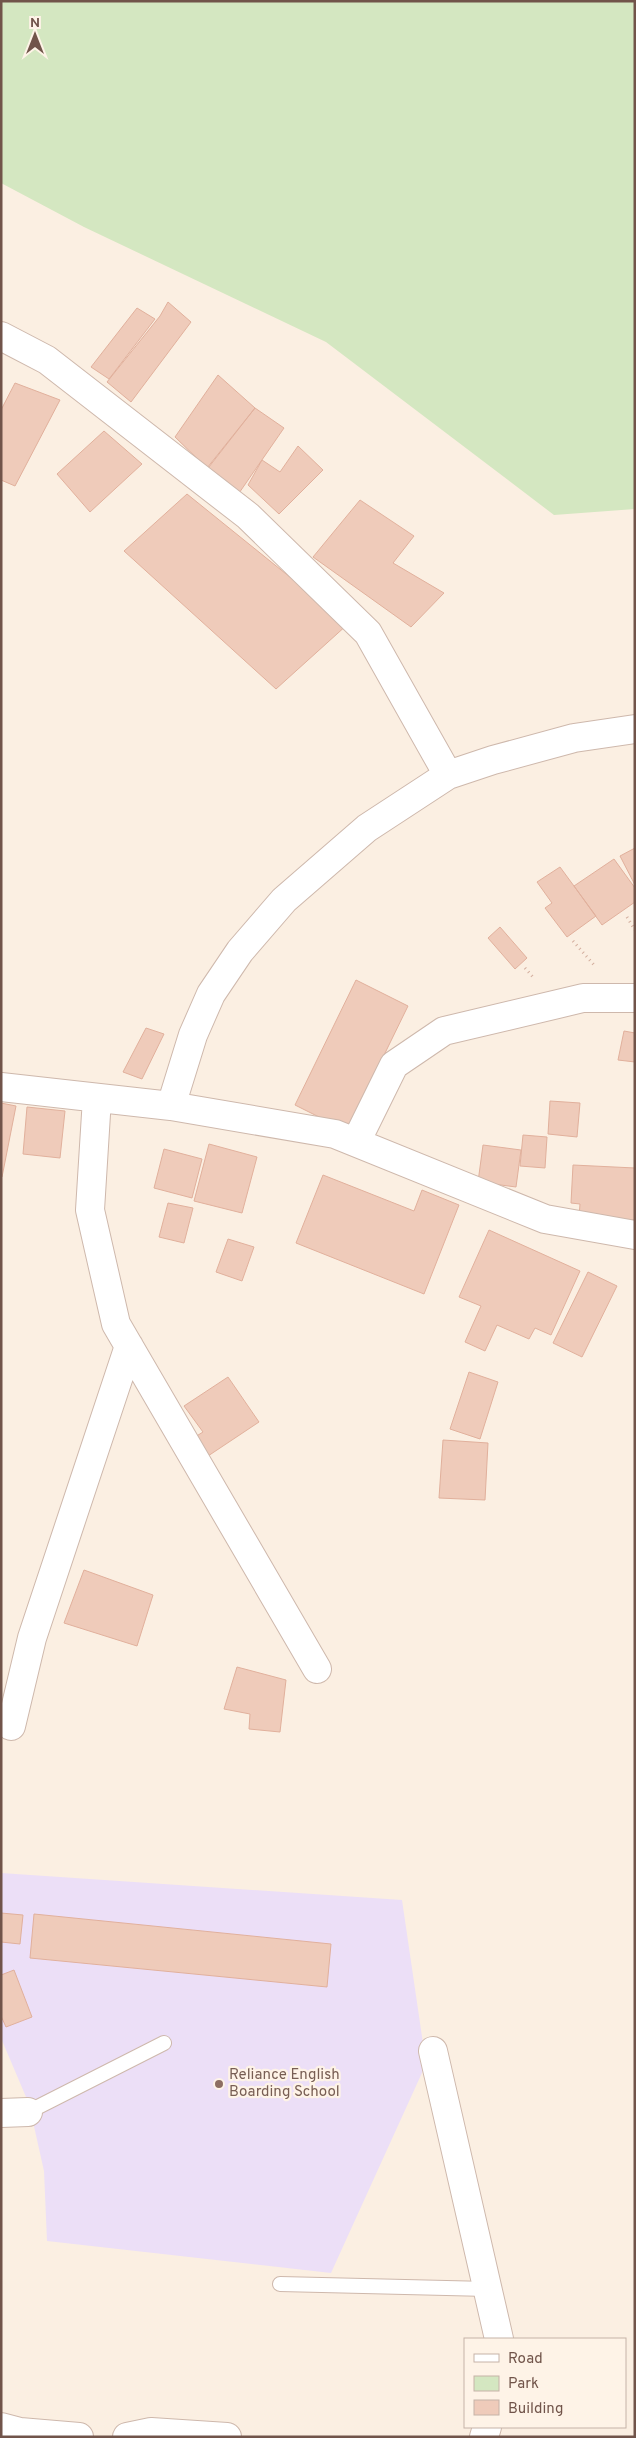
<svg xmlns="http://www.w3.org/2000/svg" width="636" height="2438" font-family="Overpass,sans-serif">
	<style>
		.education { fill: #ecdff7 }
		.green { fill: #d4e7c1 }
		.building { fill: #efcbba; stroke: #e1b09c }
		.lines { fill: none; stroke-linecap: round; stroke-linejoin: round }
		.lane-casing { stroke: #ceb8ac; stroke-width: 16 }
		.street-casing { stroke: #ceb8ac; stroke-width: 30 }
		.path { stroke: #d3ae9e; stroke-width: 3; stroke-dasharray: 1 4; stroke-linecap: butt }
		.lane { stroke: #fff; stroke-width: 14 }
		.street { stroke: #fff; stroke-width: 28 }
		.education-dot { fill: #8d6e63; stroke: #fef3e7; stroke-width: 2 }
		.labels { text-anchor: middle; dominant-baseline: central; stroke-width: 4.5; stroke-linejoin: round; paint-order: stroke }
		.education-label { font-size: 15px; fill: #785e54; stroke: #fef3e7; text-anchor: start }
	</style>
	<rect width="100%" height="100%" fill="#fbefe2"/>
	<!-- education -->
	<path class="education" d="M1,1873L402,1900L426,2064L331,2273L47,2241L44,2171L29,2104L1,2038Z"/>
	<!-- green -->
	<path class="green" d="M1,1H635V509L554,515L326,342L84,227L1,183Z"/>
	<!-- building -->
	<path class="building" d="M168,302L191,322L131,402L107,382L160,316Z
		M137,308L155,319L109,379L91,367Z
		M218,375L255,408L207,468L175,437Z
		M15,383L60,400L15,486L1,480V410Z
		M255,408L284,428L237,496L205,472Z
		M104,431L142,464L90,512L57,474Z
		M298,446L323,470L279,514L248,485L262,460L280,472Z
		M187,494L348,624L276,689L124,551Z
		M360,500L414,536L393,563L444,593L411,627L313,557Z
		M635,848V885L620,856Z
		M614,859L635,888V902L602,925L574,886Z
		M560,867L596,916L567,937L545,908L552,903L537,882Z
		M500,927L527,958L515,969L488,938Z
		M356,980L408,1006L347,1131L295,1105Z
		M146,1028L164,1034L142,1079L123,1072Z
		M624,1031L635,1033V1062L618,1060Z
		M550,1101L580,1103L577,1137L548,1134Z
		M1,1103L16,1106L2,1177H1Z
		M27,1107L65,1111L60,1158L23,1154Z
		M523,1135L547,1137L545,1168L520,1166Z
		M209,1144L257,1157L242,1213L194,1201Z
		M483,1145L521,1150L516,1187L478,1182Z
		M164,1149L202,1159L192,1198L154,1188Z
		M573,1165L635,1168V1220L579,1217L580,1204L571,1203Z
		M323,1175L414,1211L422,1190L459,1205L424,1294L296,1243Z
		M168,1203L193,1208L184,1243L159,1237Z
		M489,1230L580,1271L551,1335L535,1328L529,1339L497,1325L485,1351L465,1342L481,1306L459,1297Z
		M228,1239L254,1247L242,1281L216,1272Z
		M588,1272L617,1286L582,1357L553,1343Z
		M469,1372L498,1382L480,1439L450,1429Z
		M228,1377L259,1422L208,1456L195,1437L203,1432L184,1406Z
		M443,1440L488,1443L485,1500L439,1498Z
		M84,1570L153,1595L137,1646L64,1623Z
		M237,1667L286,1680L280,1732L249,1729L250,1714L224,1709Z
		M1,1913L23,1915L20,1944L1,1942Z
		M34,1914L331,1944L327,1987L30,1958Z
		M14,1970L32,2017L6,2027L1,2016V1975Z"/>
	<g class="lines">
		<!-- lane casing -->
		<g class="lane-casing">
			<path id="lane" d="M28,2112L164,2043
				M280,2284L488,2289"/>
		</g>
		<!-- street casing -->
		<g class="street-casing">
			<path id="street" d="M1,336L47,360L248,516L368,633L448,775
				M1,1087L171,1106L335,1134L545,1219L635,1235
				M97,1098L90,1210L116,1324L317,1669
				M171,1106L193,1035L211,994L240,951L284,900L367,828L448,775L493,760L574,738L635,729
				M356,1142L394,1065L444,1031L583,998H635
				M11,1726L32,1638L129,1346
				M433,2051L499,2339
				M1,2113L28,2112
				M1,2427L20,2432L79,2437
				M127,2437L151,2432L227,2437
				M484,2437L487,2427"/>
		</g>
		<!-- path -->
		<path class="path" d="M627,917L635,930
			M573,941L594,965
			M525,968L533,977"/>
		<!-- lane -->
		<use href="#lane" class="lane"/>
		<!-- street -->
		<use href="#street" class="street"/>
	</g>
	<!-- markers -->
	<circle class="education-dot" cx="219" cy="2084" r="5"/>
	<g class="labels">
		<!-- education labels -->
		<g class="education-label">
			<text x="229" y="2075">Reliance English<tspan x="229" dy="17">Boarding School</tspan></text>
		</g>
	</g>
	<!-- border -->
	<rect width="636" height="2438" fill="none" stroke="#71544a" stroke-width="5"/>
	<!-- legend -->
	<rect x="464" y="2338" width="162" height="90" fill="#fef3e7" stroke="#c6b3a8"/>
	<rect x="474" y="2354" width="25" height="8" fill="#ffffff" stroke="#c6b3a8"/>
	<text x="508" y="2363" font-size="15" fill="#71544a">Road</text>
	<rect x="474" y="2376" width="25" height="15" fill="#d4e7c1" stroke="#c6b3a8"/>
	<text x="508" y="2388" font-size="15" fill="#71544a">Park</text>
	<rect x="474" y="2400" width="25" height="15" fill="#efcbba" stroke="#c6b3a8"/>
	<text x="508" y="2413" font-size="15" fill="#71544a">Building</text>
	<!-- north arrow -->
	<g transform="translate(35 35)" stroke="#fef3e7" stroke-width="4" paint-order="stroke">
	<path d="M0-4L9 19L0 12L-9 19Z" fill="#71544a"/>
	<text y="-8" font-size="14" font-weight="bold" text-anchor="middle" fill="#71544a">N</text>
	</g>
</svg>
